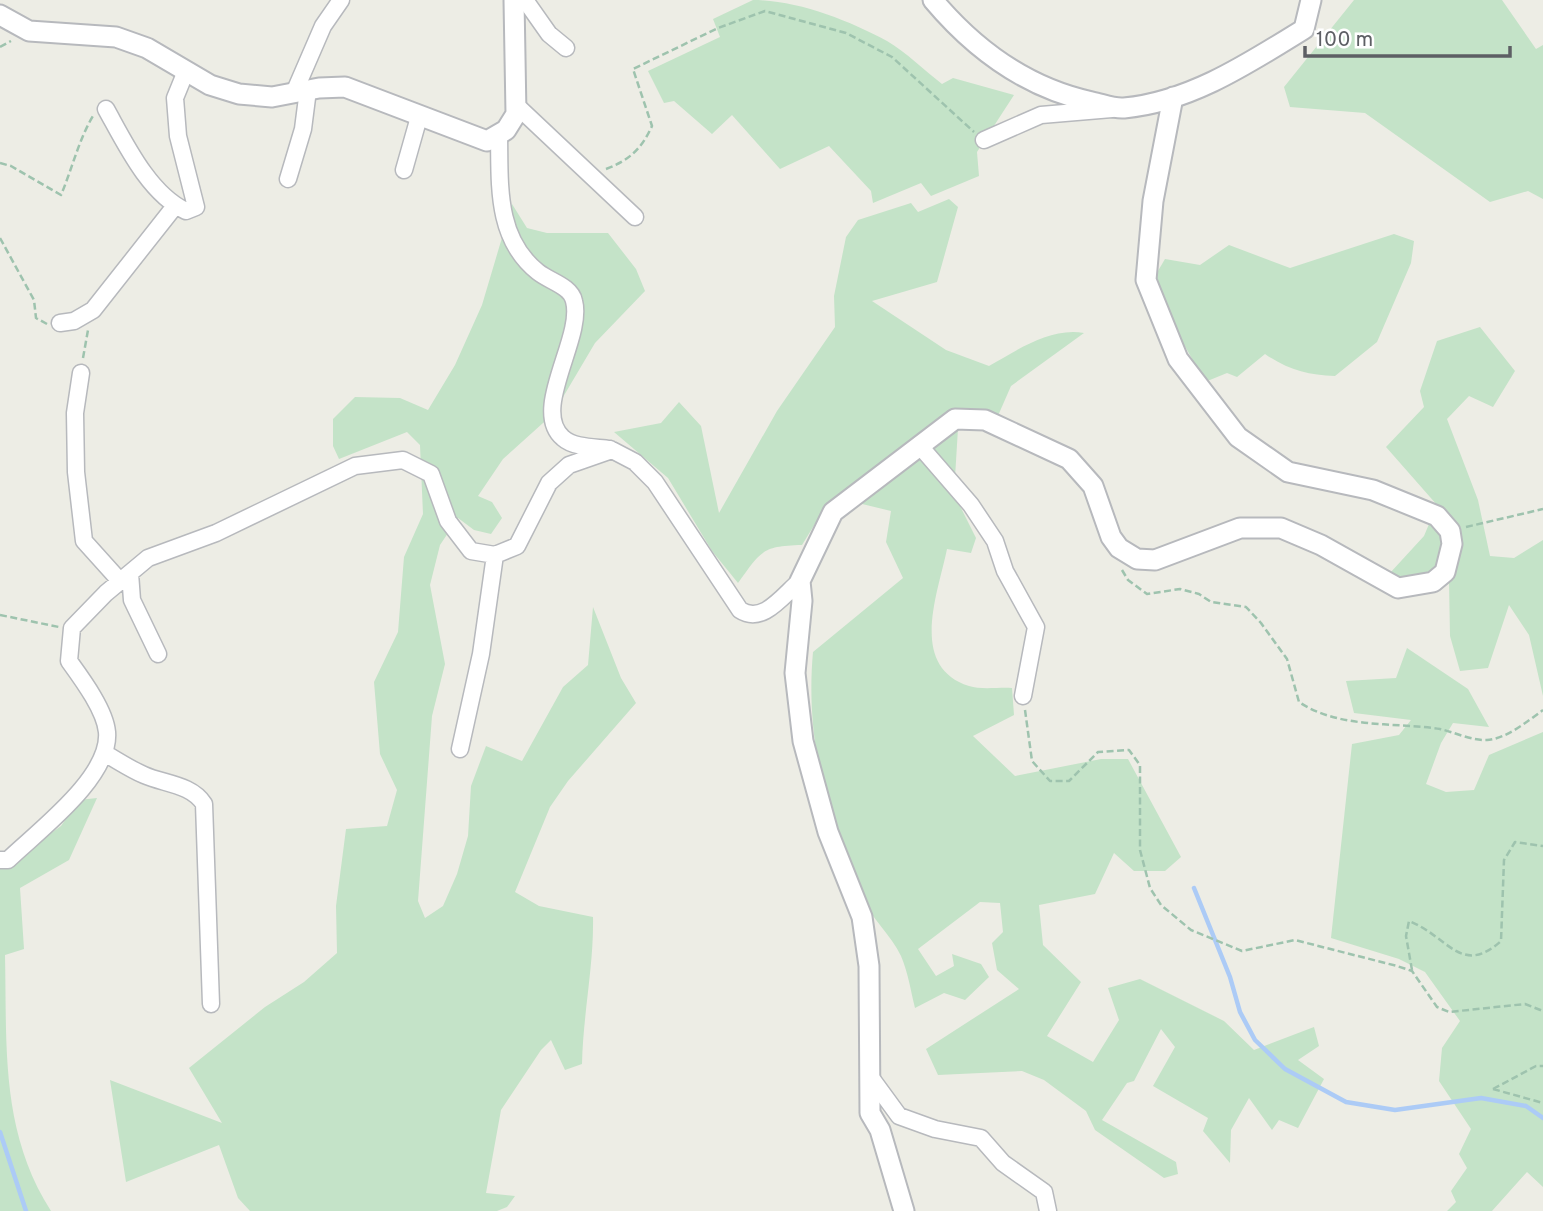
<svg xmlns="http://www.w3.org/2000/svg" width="1543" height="1211" font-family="Overpass,sans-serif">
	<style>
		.green { fill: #c4e3c8 }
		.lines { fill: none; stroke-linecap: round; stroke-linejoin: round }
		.stream { stroke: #accbf6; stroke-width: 4.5 }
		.minor-casing { stroke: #b7b9bd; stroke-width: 19 }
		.tertiary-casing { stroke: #b7b9bd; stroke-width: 23 }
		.path { stroke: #9ec3ae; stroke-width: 2.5; stroke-dasharray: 7 3.5; stroke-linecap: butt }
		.minor { stroke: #fff; stroke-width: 16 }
		.tertiary { stroke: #fff; stroke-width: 19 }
	</style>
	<rect width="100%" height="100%" fill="#edede5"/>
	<!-- green -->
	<path class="green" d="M753,0C797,0 848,20 887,41C906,52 924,70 942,84L953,78L1014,95L977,152L979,176L931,196L921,183L873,203L871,191L829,146L780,169L732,115L712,134L674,101L664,103L648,71L720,37L713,19Z
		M1354,0H1502L1536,49L1543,45V199L1528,191L1490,202L1365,113L1290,107L1284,87Z
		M949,199L958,207L937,282L872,301L946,350L989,366C1017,350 1051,327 1084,333L1011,386L997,418L959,412L954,494L976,538L971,553L947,549C938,594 908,666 969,686C981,690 999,687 1012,688L1014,715L973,736L1015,776L1101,759H1128L1181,857L1165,871H1134L1114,853L1095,894L1039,905L1043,945L1081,982L1047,1036L1093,1062L1119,1020L1108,988L1140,979L1224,1021L1254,1050L1314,1027L1319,1046L1298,1060L1324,1079L1298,1128L1279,1120L1272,1130L1249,1098L1231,1130L1230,1163L1203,1131L1208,1118L1153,1086L1175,1047L1161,1029L1134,1081L1127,1083L1102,1120L1176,1162L1178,1174L1164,1178L1095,1130L1086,1111L1044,1080L1022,1071L938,1075L926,1049L1019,989L997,970L992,943L1003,932L1000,903L980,902L918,949L936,976L954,966L952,954L981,964L989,977L965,1000L944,993L915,1008C911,992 908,972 901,956C891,935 872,919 862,898C827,818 805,740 813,652L903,578L886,542L891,511L858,503L821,514L802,545C762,546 761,551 738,583L712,551L668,478L614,432L661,423L679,402L701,426L719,513L777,411L835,327L834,296L846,237L858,220L911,203L918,212Z
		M512,204L527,228L547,233H608L636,269L645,291L595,343L553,414L503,459L478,496L492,502L502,518L491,534L474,530L458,518L440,545L430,585L445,664L432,716L418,901L425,918L443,906L457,874L468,836L471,786L486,746L522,761L563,687L588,665L593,607L621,678L636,703L568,781L550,807L515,892L539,906L593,917C594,966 583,1014 582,1064L565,1070L551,1040L541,1050L501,1110L486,1193L515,1196L507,1207L497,1211H250L238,1198L219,1145L126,1182L110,1080L222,1123L189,1068L265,1007L304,982L337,953L336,906L346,829L387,826L397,790L380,754L374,682L398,632L404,557L423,514L420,445L407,432L339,459L333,446V419L355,397L400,398L428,410L455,365L482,305Z
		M1394,234L1414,241L1411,263L1377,342L1335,376C1308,375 1288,370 1265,354L1237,377L1227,373L1205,382L1182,341L1155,276L1165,259L1200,265L1229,245L1290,268Z
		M1480,327L1515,371L1493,407L1469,396L1447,419L1478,500L1490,556L1514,558L1543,540V696L1529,635L1509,605L1488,668L1460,671L1450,636L1449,581H1405L1390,573L1424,536L1437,505L1386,447L1424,407L1420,391L1437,341Z
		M1407,648L1468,689L1489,727L1453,723L1441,743L1426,784L1446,792L1474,790L1489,755L1543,732V1187L1527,1172L1492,1211H1447L1456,1202L1451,1191L1467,1168L1459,1154L1471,1129L1439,1081L1442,1048L1460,1021L1425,972L1399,959L1331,938L1352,744L1399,735L1411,720L1354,713L1346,681L1396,678Z
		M97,798L69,860L20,888L24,949L5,955C7,1046 0,1131 51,1211H0V869L61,826L79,800Z"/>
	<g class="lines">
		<!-- stream -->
		<path class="stream" d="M1194,888L1230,977L1240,1012L1255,1040L1285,1069L1346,1102L1395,1110L1481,1098L1526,1106L1543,1118
			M0,1132L26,1211"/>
		<!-- minor casing -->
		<g class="minor-casing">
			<path id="minor" d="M525,0L549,34L566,48
				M294,93L323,26L341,0
				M516,105L635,217
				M106,109C125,143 149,194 186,211L196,207L178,136L175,98L186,71
				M499,134C500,183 495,238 538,272C549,281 571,286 574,301C584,338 530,410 563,438C574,448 596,447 610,449
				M984,140L1041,115L1112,109
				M404,170L419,117
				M288,179L303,129L308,90
				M60,323L74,321L93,310L175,206
				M81,373L75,413L76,472L84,541L120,581
				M919,445L971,505L995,541L1005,571L1036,627L1023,696
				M130,573L132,600L158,654
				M460,749L481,654L495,555
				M104,753C117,760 130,769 144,775C164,784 191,784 204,804L211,1004
				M0,860H8C38,831 111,777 107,732C105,710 82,679 69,661L72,628L106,593L148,558L216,533L355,466L403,460L431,474L448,521L471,551L495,555L517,546L549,483L569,465L612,450L635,462L655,482L740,610C763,625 783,595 800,581
				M869,1075L899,1116L935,1129L981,1138L1003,1163L1044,1192L1048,1211"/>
		</g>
		<!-- tertiary casing -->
		<g class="tertiary-casing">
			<path id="tertiary" d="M933,0C975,50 1027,88 1092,102C1102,104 1114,109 1124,108C1190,102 1249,63 1304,29L1311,0
				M0,15L29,31L116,37L147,48L210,85L239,94L272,97L319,88L345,87L487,141L506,130L516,114L514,0
				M904,1211L880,1130L870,1113L869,966L862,917L828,832L803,741L795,673L802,601L800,581L833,512L955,419L985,420L1069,459L1093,486L1111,537L1119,548L1137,559L1155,560L1240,528H1281L1321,545L1398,588L1433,582L1445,572L1452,544L1450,531L1437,516L1373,490L1288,472L1238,437L1178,359L1146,280L1153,201L1173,97"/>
		</g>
		<!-- path -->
		<path class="path" d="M0,47L11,41
			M0,163L11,166L61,195C72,169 79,139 93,116
			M606,169C629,160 641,150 652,126L633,69L718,28L765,11L846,33L892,57L974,132
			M0,238L34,300L36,318L47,324
			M83,358L88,330
			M1466,527L1543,509
			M1122,570L1128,580L1147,594L1180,589L1199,594L1211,602L1246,607L1261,623L1287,659L1299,702C1339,729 1394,722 1440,729C1454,732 1472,741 1487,740C1506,739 1528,721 1543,710
			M0,615L59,627
			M1025,710L1032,761L1050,781H1069L1098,752L1129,750L1140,765V850L1150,888L1161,905L1191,930L1242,951L1295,940L1397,966L1412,971L1437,1007L1449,1012L1525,1004L1543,1011
			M1412,970L1406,936L1409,921C1448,936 1461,977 1501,941L1504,860L1515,842L1543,846
			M1493,1089L1536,1066H1543
			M1493,1089L1543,1103"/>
		<!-- minor -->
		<use href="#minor" class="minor"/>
		<!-- tertiary -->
		<use href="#tertiary" class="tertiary"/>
	</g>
	<!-- scale -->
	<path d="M1305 46v10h205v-10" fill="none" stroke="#5d5f64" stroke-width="3.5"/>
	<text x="1316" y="46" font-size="21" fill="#5d5f64" stroke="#ffffff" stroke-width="5" paint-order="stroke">100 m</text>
</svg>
